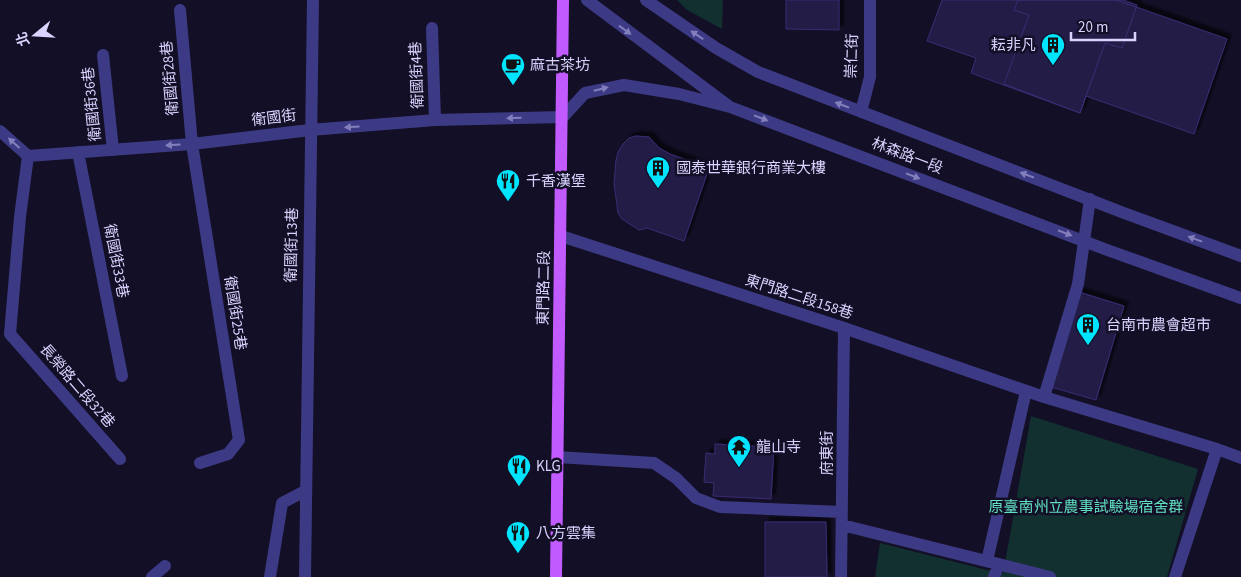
<svg xmlns="http://www.w3.org/2000/svg" width="1241" height="577" font-family="'Source Sans 3','Noto Sans TC',sans-serif">
	<style>
		.green { fill: #12302f }
		.building { fill: #241b47; stroke: #3b2d73; filter: url(#shadow) }
		.lines { fill: none; stroke-linecap: round; stroke-linejoin: round }
		.minor { stroke: #3d3a85; stroke-width: 12 }
		.major { stroke: #c25bff; stroke-width: 12 }
		.oneway { fill: #837fbc }
		.labels { text-anchor: middle; dominant-baseline: central; stroke-width: 5; stroke-linejoin: round; paint-order: stroke }
		.poi-label { font-size: 15px; fill: #d9d4ff; stroke: #130f26; text-anchor: start }
		.street-label { font-size: 15px; fill: #d9d4ff; stroke: #130f26 }
		.park-label { font-size: 15px; fill: #5fe0c0; stroke: #130f26 }
	</style>
	<defs>
		<filter id="shadow"><feDropShadow dx="4.5" dy="-4.5" stdDeviation="1" flood-color="#0009"/></filter>
	</defs>
	<rect width="100%" height="100%" fill="#130f26"/>
	<!-- green -->
	<path class="green" d="M677,0H723L722,29L687,10Z
		M1031,416L1198,469L1167,577H875L880,543L1003,574Z"/>
	<!-- building -->
	<path class="building" d="M786,0H839V30L786,29Z
		M942,0H1116L1227,39L1194,134L1086,96L1080,113L971,73L976,58L927,41Z
		M1018,0H1123L1137,5L1122,48L1105,43L1080,113L1004,84L1029,15L1014,10Z
		M636,136L649,137L659,148L670,154L709,168L684,241L647,228L639,230L622,219L618,213L614,183L616,160L618,152L623,144L629,138Z
		M1079,292L1124,306L1096,400L1051,387Z
		M715,444L774,447L771,499L713,496L714,483L704,482L706,453L715,454Z
		M765,522H826L827,577H765Z"/>
	<g class="lines">
		<!-- minor -->
		<path class="minor" d="M587,0L730,107L1110,251L1241,298
			M646,0L716,48L758,72L1124,213L1241,256
			M180,10L192,144L239,440L228,454L200,463
			M432,28L435,120
			M103,55L113,150
			M861,112L870,77V0
			M0,131L28,156L192,144L310,130L435,120L563,117L585,93L624,85L679,94L730,107
			M78,152L122,376
			M28,156L20,217L10,334L120,459
			M561,236L844,328L1044,397L1217,449L1241,458
			M1044,397L1078,284L1090,199
			M557,457L654,463L676,478L696,498L720,507L842,512
			M842,525L1050,577
			M987,561L1026,391
			M152,577L165,566
			M270,577L282,503L305,491
			M305,577L313,0
			M841,577L844,328
			M994,577L999,564
			M1175,577L1217,449"/>
		<!-- major -->
		<path class="major" d="M556,577L563,0"/>
	</g>
	<!-- one-way arrows -->
	<defs><path id="oneway-solid" d="M-6-.8H1V-3.2L6.5 0L1 3.2V.8H-6Z" transform="scale(1.25)"/></defs>
	<g class="oneway">
		<use href="#oneway-solid" transform="translate(625 30) rotate(36)"/>
		<use href="#oneway-solid" transform="translate(697 35) rotate(-146)"/>
		<use href="#oneway-solid" transform="translate(601 89) rotate(-14)"/>
		<use href="#oneway-solid" transform="translate(842 105) rotate(-159)"/>
		<use href="#oneway-solid" transform="translate(514 118) rotate(179)"/>
		<use href="#oneway-solid" transform="translate(761 118) rotate(21)"/>
		<use href="#oneway-solid" transform="translate(352 127) rotate(176)"/>
		<use href="#oneway-solid" transform="translate(14 143) rotate(-138)"/>
		<use href="#oneway-solid" transform="translate(173 145) rotate(176)"/>
		<use href="#oneway-solid" transform="translate(1027 175) rotate(-159)"/>
		<use href="#oneway-solid" transform="translate(913 176) rotate(21)"/>
		<use href="#oneway-solid" transform="translate(1065 233) rotate(21)"/>
		<use href="#oneway-solid" transform="translate(1195 239) rotate(-160)"/>
	</g>
	<!-- icons -->
	<defs>
		<g id="building-pin" transform="scale(1.25)"><path d="M0 17L-7.5 6A9.5 9.5 0 1 1 7.5 6Z" fill="#00e5ff" stroke="#130f26"/><path d="M-4-6H4V6H1V3H-1V6H-4ZM-2.5-4.3h1.7v1.8h-1.7ZM.8-4.3h1.7v1.8H.8ZM-2.5-1h1.7V.8h-1.7ZM.8-1h1.7V.8H.8Z" fill="#111"/></g>
		<g id="cafe-pin" transform="scale(1.25)"><path d="M0 17L-7.5 6A9.5 9.5 0 1 1 7.5 6Z" fill="#00e5ff" stroke="#130f26"/><path d="M-5.5-4.5H6V0H3Q3 3.5 0 3.5H-2.5Q-5.5 3.5-5.5 0ZM3-3.2v2h1.7v-2ZM-6 4.5H4V6H-6Z" fill="#111"/></g>
		<g id="restaurant-pin" transform="scale(1.25)"><path d="M0 17L-7.5 6A9.5 9.5 0 1 1 7.5 6Z" fill="#00e5ff" stroke="#130f26"/><path d="M-5-6h1v4h1v-4h1v4h1v-4h1v5L-1.5 .5V6h-2V.5L-5-1ZM5-6V6H3V1.5H1.5Q1.5-4 5-6Z" fill="#111"/></g>
		<g id="temple-pin" transform="scale(1.25)"><path d="M0 17L-7.5 6A9.5 9.5 0 1 1 7.5 6Z" fill="#00e5ff" stroke="#130f26"/><path d="M0-6L5-2H3V0L6.5 2.5H4V6H1.5V3h-3V6H-4V2.5H-6.5L-3 0V-2H-5Z" fill="#111"/></g>
	</defs>
	<g fill-rule="evenodd">
		<use href="#building-pin" x="1053" y="45"/>
		<use href="#cafe-pin" x="513" y="65"/>
		<use href="#building-pin" x="658" y="168"/>
		<use href="#restaurant-pin" x="508" y="181"/>
		<use href="#building-pin" x="1088" y="325"/>
		<use href="#temple-pin" x="739" y="447"/>
		<use href="#restaurant-pin" x="519" y="466"/>
		<use href="#restaurant-pin" x="518" y="533"/>
	</g>
	<g class="labels">
		<!-- poi labels -->
		<g class="poi-label">
			<text x="1036" y="45" text-anchor="end">耘非凡</text>
			<text x="530" y="65">麻古茶坊</text>
			<text x="676" y="168">國泰世華銀行商業大樓</text>
			<text x="526" y="181">千香漢堡</text>
			<text x="1106" y="325">台南市農會超市</text>
			<text x="756" y="447">龍山寺</text>
			<text x="536" y="466">KLG</text>
			<text x="536" y="533">八方雲集</text>
		</g>
		<!-- street labels -->
		<g class="street-label">
			<text transform="translate(852 56) rotate(-88)">崇仁街</text>
			<text transform="translate(417 75) rotate(-92)">衛國街4巷</text>
			<text transform="translate(170 78) rotate(-95)">衛國街28巷</text>
			<text transform="translate(92 104) rotate(-96)">衛國街36巷</text>
			<text transform="translate(274 118) rotate(-7)">衛國街</text>
			<text transform="translate(907 156) rotate(21)">林森路一段</text>
			<text transform="translate(292 245) rotate(-89)">衛國街13巷</text>
			<text transform="translate(116 261) rotate(79)">衛國街33巷</text>
			<text transform="translate(544 288) rotate(-89)">東門路二段</text>
			<text transform="translate(799 297) rotate(18)">東門路二段158巷</text>
			<text transform="translate(235 313) rotate(81)">衛國街25巷</text>
			<text transform="translate(77 386) rotate(49)">長榮路二段32巷</text>
			<text transform="translate(827 453) rotate(-90)">府東街</text>
		</g>
		<!-- park labels -->
		<g class="park-label">
			<text x="1086" y="507">原臺南州立農事試驗場宿舍群</text>
		</g>
	</g>
	<!-- north arrow -->
	<g transform="translate(35 35) rotate(252)" stroke="#130f26" stroke-width="4" paint-order="stroke">
	<path d="M0-4L9 19L0 12L-9 19Z" fill="#d9d4ff"/>
	<text y="-8" font-size="14" font-weight="bold" text-anchor="middle" fill="#d9d4ff">北</text>
	</g>
	<!-- scale -->
	<path d="M1071 32v8h64v-8" fill="none" stroke="#d9d4ff" stroke-width="2.5"/>
	<text x="1078" y="32" font-size="15" fill="#d9d4ff" stroke="#130f26" stroke-width="4" paint-order="stroke">20 m</text>
</svg>
